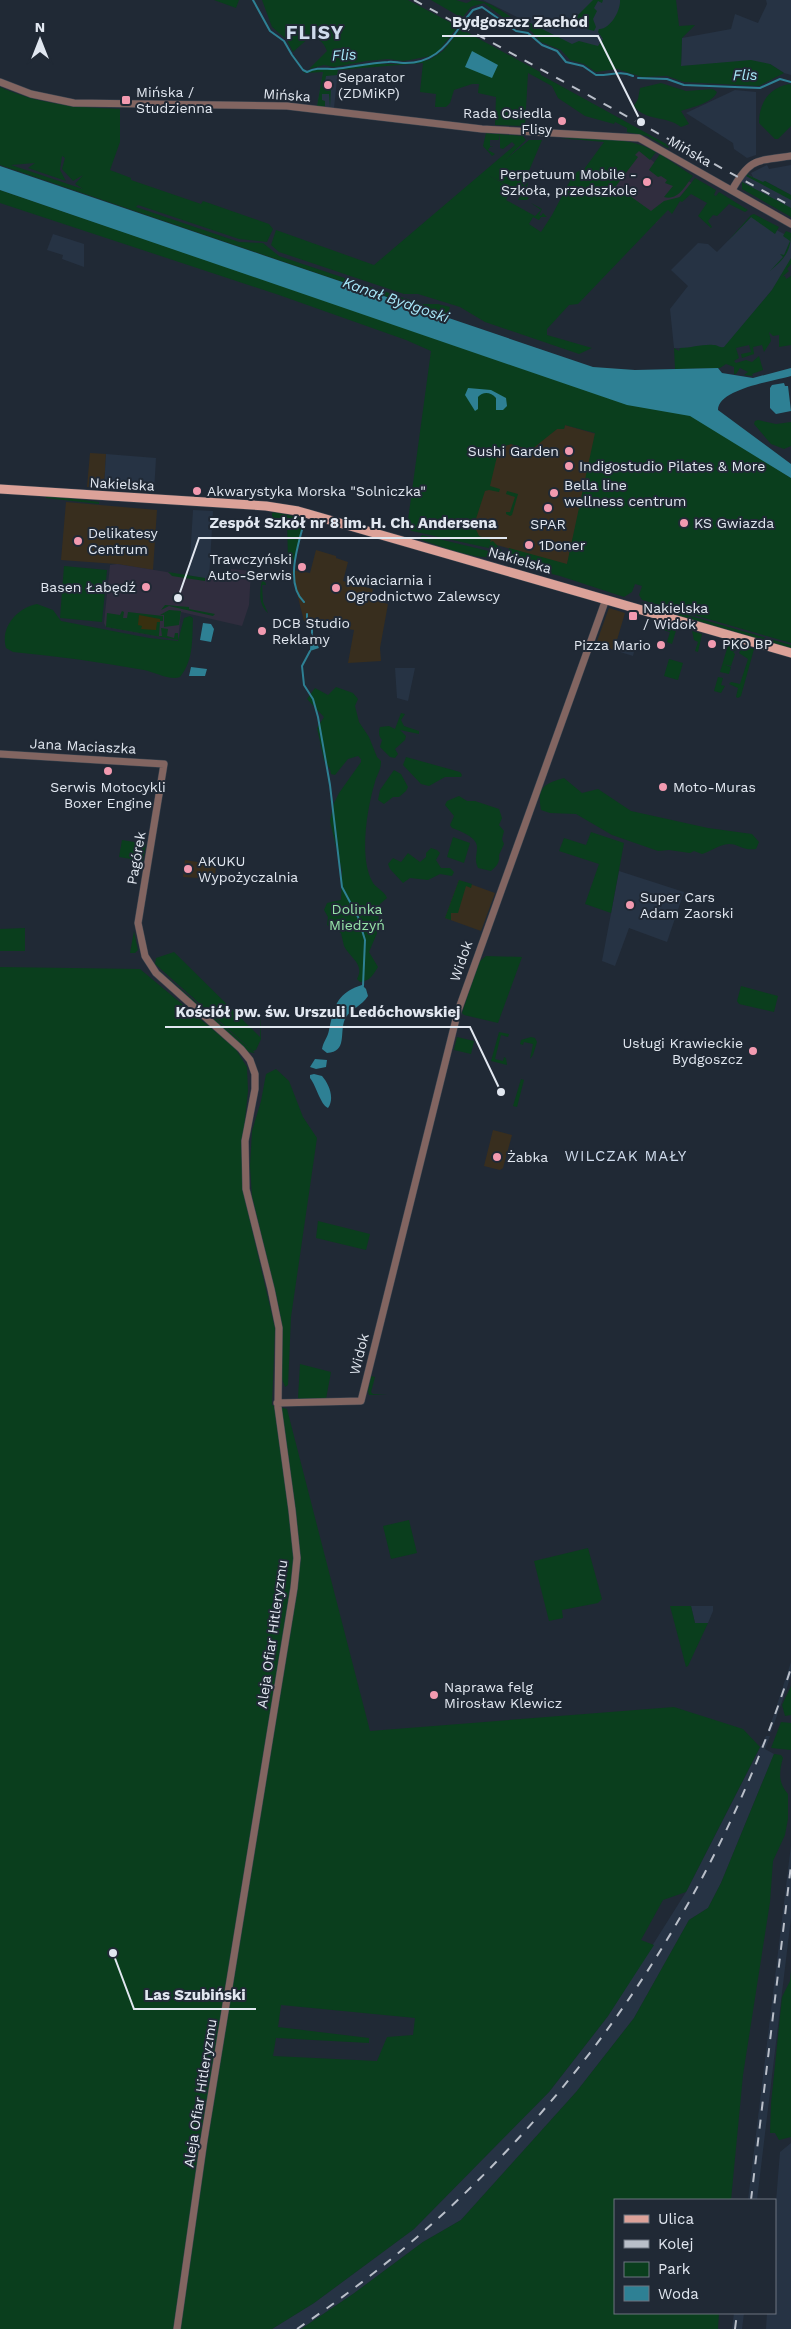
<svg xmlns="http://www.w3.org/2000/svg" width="791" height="2329" font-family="'Work Sans',sans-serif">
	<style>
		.commercial { fill: #382e1e }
		.built { fill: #263344 }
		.education { fill: #302d3e }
		.green { fill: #0a3e1d; fill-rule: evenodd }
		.sand { fill: #382f0f }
		.water { fill: #2e8094 }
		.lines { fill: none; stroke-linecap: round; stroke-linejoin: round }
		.stream { stroke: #2e8094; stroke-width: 2 }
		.minor-casing { stroke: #3b444f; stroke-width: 8 }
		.major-casing { stroke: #3b444f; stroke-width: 10 }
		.minor { stroke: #826561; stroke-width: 7 }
		.major { stroke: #dca299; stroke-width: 9 }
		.rail { stroke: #b9bfc9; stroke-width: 2; stroke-dasharray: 9 9; stroke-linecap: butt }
		.poi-dot { fill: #f29ab0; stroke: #202935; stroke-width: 2 }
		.labels { text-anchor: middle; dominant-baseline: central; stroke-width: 4; stroke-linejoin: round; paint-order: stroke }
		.poi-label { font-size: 14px; fill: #e1e7f0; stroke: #202935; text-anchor: start }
		.street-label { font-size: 14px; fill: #e1e7f0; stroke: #202935 }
		.park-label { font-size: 14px; fill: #96e4a9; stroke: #202935 }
		.water-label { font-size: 15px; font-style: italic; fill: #a7e7f8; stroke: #202935 }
		.neighbourhood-label { font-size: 15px; letter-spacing: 1px; fill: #cfdbec; stroke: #202935 }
		.district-label { font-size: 19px; font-weight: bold; letter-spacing: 1px; fill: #cfdbec; stroke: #202935 }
		.leader { fill: none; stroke: #e1e7f0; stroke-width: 2 }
		.callout-dot { fill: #e1e7f0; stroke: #202935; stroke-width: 2 }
		.callout-label { font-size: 15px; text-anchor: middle; font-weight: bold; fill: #e1e7f0; stroke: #202935; stroke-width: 4; stroke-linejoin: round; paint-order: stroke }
	</style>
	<rect width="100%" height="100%" fill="#202935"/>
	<!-- commercial -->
	<path class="commercial" d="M565,425L596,434L567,565L472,538L470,532L499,448L511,444L525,448L533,446L557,429H564Z
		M90,453L106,454L104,489L87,487Z
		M66,502L157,510L153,570L117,564L61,560Z
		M316,550L336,556V558L348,562L343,581L373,589L371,599L388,604L380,648L381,661L348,663L354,630L304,621L292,574L293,570L310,573Z
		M609,608L625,613L614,650L596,644Z
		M185,860L216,865L215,879L183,877Z
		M459,880L495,893L481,931L445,918Z
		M493,1130L512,1135L503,1168L500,1170L484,1166Z"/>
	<!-- built -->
	<path class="built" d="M483,0H632L600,59Z
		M766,0H791V75L784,73L770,64L681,66L682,38L731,29L735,14L758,23L767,4Z
		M338,70L334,108L317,106L323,72Z
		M735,90L756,92V155L747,158L734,149L733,143L686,113Z
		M767,165L769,169L791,165V195L765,181L763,182L791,197V210L738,180L743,172L753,177L751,173Z
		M752,216L791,238V260L772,290L723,349L674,348L670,309L688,286L671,270L698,243L708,244L717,252Z
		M53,234L84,244V267L62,259L63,255L47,250Z
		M106,454L156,458L154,492L104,489Z
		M193,510L213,511L209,579L189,576Z
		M616,641L635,647L633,656L614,650Z
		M395,668H415L408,701L397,698Z
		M619,871L684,892L667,942L629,928L615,966L602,961Z
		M691,1606H713V1611L708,1623H695Z
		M791,1662V1674L787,1688L771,1732H768Z
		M766,1736H770L765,1749L774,1754L721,1883L708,1908L689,1920L634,2018L577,2091L461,2220L423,2242L353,2294L301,2329H272L314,2303L414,2229L549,2092L608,2016L686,1892Z
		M791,1845V1918L757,2200H748Z
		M791,2143V2329H766L767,2313H775V2214L780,2152Z
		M734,2313H744L742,2329H732Z"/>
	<!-- education -->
	<path class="education" d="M629,142L654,162L692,183L656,223L587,169Z
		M117,564L229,582L231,569L251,571L249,605L242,626L181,612L178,640L106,627L104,623L110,565Z"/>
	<!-- green -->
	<path class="green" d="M214,0H239L236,8Z
		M262,0H408L455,25L456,29L437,53L431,56L404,61L388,59L367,61L334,67L324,65L309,69L327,51C324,43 319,38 311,36L293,52L287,40L272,27Z
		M431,0H456L466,3C468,3 470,1 472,0C492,0 506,16 522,23L526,21L572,44L579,41L598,46L603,39L598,32L599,29C610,30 621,10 620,0H676L679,26L695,25L682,38L681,66L751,60L770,64L784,73L759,86L684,82L667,76L642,77L617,69L596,72L584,64L570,60L561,50L541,42L532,32L527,28L516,27L484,3L471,7L462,18Z
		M593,0H603L602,3L598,1L594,8L597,11L593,19L596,27L594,31L569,24Z
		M461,29L540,72L541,75L670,146L668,148L647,136L627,132V128L615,122L614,124L585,116L558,98L552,86L528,73L525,126L495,125L496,97L478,93L479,84H472L454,90L450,103L446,107H435L436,94L420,92L423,63L338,70L337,75L326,76L325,82L331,88L330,107L329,94H322V100L325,101V107L317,106L323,72L305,73L303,72L321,68L333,70L371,64H404L429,60L443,51Z
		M661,83L686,91L713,89L717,92C713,103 692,107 681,111L689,124L681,127C666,115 646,122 634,106L638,99L640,88Z
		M789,84L791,85V126L778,139H775L759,123C759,104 768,88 789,84Z
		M0,87C41,105 76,107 120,109V142L110,170L131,178V180L201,204L203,201L269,224L273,229L267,242L239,239L138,205L136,207L239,242L263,243L279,256L422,304H438L450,307L447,317L442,315L444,308L440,315L0,165ZM62,156L65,158L62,169L73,181L83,175L75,184L83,189L11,165L35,163L28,168L66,181L60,170Z
		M486,133L523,136L526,140L505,160L529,140H542L523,185L525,186L528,182L526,191L523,193L488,175L529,198L527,200H518L520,196L510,191L506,200L535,216L541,210L531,203L542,209L539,215L541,216L543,213L547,217H541L539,220L533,217L529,224L541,232L552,215L571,179L577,172L585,168L604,142L559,138C592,139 627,135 656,152L650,160L639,151L635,155L638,157L616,186L651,211L664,201L680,197L695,178L716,190L714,195L716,196L719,192L748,210L745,212L729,204L717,216L713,215L708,221L712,227L711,228L698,216L707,203L691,194L682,202L680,201L672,214L668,210L578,304L569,305L547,329V335L592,348L579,354L485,322L460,307L418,294H404L279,252L271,245L276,230L374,265L515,145L512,142L503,149L500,148V134L499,140H490V146L493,147H490L488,150L495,154L492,156L483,146Z
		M660,154L693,176C685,186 678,201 664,197L673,186L665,183L667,180L661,176L658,177L649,170Z
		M749,173L748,175L763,182L765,181L791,195V200L746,176Z
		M742,182L791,208V217L742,189Z
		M0,190L441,340L656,409L683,413L696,418L791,478V643L642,600L639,595L642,586L635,584L632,592L624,597L560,576L516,565L509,561L507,556L509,548L567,564L595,433L565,425L564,429H557L531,450L511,444L499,448L490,486L500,489L499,492L489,490L485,491L474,525L479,536L491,540L490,542L493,541L502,551L412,531L408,529V520L431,351L406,340L279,295L0,203Z
		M754,214L779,227L775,234L751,217L728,241L751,215Z
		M786,231L791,233C791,252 784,259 770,271L783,257L780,254L784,255L790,241L783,236Z
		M791,258V264L787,269L789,271L782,277L785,276L786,279L791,276V345L779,347V335L773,336L769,332L771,341L764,352L762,345L753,347L754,354L742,358L741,354L751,352L749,345L736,348L739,358L734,361L736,363L746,360L752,362L759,356L763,370L752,374L753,376L744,375L748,372L740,368L736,374H734V367L726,364L720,368L675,369L674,348L679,351L680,348C691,348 703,344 713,345C719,345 718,348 724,347L772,290Z
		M758,420L776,424L791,422V446L784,449L771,444L754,424L755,421Z
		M507,491L518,494L512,515L510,516L506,514V512H510L515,497L506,494Z
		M46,495L99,502V504L46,498Z
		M275,512L305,519L295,560L288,559L287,521L272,519V513Z
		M422,535L501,554C486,565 437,545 419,539Z
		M64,566L107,570L102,622L60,618Z
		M168,572L205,578V581L172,576Z
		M263,574L266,585H262L263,602L268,613C256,602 261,588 263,574Z
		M642,602L791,645V648L645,606Z
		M37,604L53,610L61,621L149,638L178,641L184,618L190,616L193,618C192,639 194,660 180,677C171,681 154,672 144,670C100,662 57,656 13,652L6,648C0,627 17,608 37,604Z
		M165,605L189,607V609L215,614L213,616L169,606L161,610Z
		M169,610L181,611L179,625L164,627V615H160Z
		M122,611L124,612L123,618H127L128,612L163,616V621H160L159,636H162L161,628L168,629L167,636L174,638L175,633H178V640L106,627L107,613L120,615Z
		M662,622L677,627L672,644L667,642L670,632L660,629Z
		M692,631L702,634L698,652L695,651L698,642L694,640Z
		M729,642L737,644L736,648H732L736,650L733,652L735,654L731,666L723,664L731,667L729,674L720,672Z
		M743,646L754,649L741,696L738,698L736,697L738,688L729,684L731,682L740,684L748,659L739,653Z
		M669,659L683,663L678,680L664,676Z
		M718,677L723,678L721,685L725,686L721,693L714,691Z
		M336,687L353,693L358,699L355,706L359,722L369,737L377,757L381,761C381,771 377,774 375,782C367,808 359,857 372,881C375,888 384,890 387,898L380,904L377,933L369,952L378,967C373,975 370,981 360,982L357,979C365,964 350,958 344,946C343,942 342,937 341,933L327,925L328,917L324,910L327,903L341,900L342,871L330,821L334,803L339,793L361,762V759L358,756L348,759L335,775L331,774L330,769L324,760L317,728L324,717L307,699L315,688L328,695Z
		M401,713L405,714L401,720L404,726L419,731V734L400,730L406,736L405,740L395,749L398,754L395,758L390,757L380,747L382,740C379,736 378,733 380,727L389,726L395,729Z
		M406,757L460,772L462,775L461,777H445L429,786L421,784L403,765Z
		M394,770L401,774L408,787L406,791L399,797H393L384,804L378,800L380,790Z
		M564,778L582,793L598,789L631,811L708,828L752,834L759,842L756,849C743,851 739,844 729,844C718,845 712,851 702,854L694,851L690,853L669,850L658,851L612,835L576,814L550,813L541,810C537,788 543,784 564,778Z
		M459,796L467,801H475L499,809L502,818L499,825L504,831L502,839L504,844L499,855C500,862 497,866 491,871L478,868C474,859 477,856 477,847C477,837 460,831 452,828L450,825L454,816L445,805L447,801Z
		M591,832L624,843L611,913L585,904L599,864L559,851L564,838L586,845Z
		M453,837L470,843L464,863L447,857Z
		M122,840L146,844L143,861L119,857Z
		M431,848L437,850L440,853L436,860L441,868H450L454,872L452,876L440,874L428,880L410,878L403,883L390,869L388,864L393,858L401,862L408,853L420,862L426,857V853Z
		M459,880L472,884L471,888L466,886L458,913H451V920L445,918Z
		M25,928V951H0V929Z
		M134,931L138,950L135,953H130Z
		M174,952L260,1037V1014L261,1039L256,1050L253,1051L155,964L156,958Z
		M486,956L522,957L498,1023L464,1015L462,1013L479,962Z
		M0,967L140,969L235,1048L247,1067L248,1091L242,1149L243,1191L275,1328L281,1326L279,1308L252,1196L250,1166L252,1131L261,1101L266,1074L276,1069L289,1081L303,1117L317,1138L291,1317L288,1385L285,1387L282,1379L281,1327L275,1330L272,1405L287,1409L370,1731L674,1707L743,1729L760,1747L686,1892L663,1900L641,1940L654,1945L608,2016L549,2092L414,2229L314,2303L272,2329H0ZM281,2005L415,2018L413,2035L387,2037L377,2061L273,2056L276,2038L369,2043V2038L278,2027Z
		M155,967L255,1053L248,1052C220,1021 183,999 155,967Z
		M741,986L778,996L774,1012L739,1004L737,1001Z
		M499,1032L509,1034L508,1037L501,1035L495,1059L503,1061L504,1057L506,1058L507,1065L491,1061Z
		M457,1037L474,1041L471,1054L454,1050Z
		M531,1037L535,1038L537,1042L533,1055L530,1059L533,1044L524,1042L523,1045L520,1044L521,1040Z
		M521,1079L524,1080L517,1107L513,1106Z
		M318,1221L370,1234L366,1250L316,1238Z
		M300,1364L331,1372L326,1399L301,1400L298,1398Z
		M371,1376L375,1377L371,1392L373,1394L387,1395H369L368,1391Z
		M409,1520L417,1553L391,1559L383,1526Z
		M588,1548L602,1599L598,1603L562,1610L563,1618L549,1621L534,1561Z
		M670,1606H691L695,1623H708L688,1666L686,1667Z
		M791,1686V1715L785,1716L782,1705Z
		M781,1722L791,1723V1750L771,1748Z
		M774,1754L781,1755L783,1758C779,1772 778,1783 788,1794V1819L785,1835L773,1861L770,1902L743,2075L731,2200H615V2313H719L718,2329H301L353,2294L423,2242L461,2220L577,2091L634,2018L689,1920L708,1908L721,1883Z
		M791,1971V2137L779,2140L775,2133H770L771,2104L782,1997L790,1981Z"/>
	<!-- sand -->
	<path class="sand" d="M139,615L160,619V622H157L156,630L141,629L142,626L138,625Z"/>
	<!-- water -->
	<path class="water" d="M472,51L498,65L492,78L465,67Z
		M0,166L593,367L635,370L718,368L722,373L753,378L791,368V376C774,381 718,389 718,410L791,464V478L690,416L627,405L0,190Z
		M784,383L785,386H788L791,411L776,414L770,408V388L772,385Z
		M468,388L491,390L506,398L507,406L503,410H496V398C491,392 483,391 478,397V409L475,411L465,395Z
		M203,623L211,624L214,629L211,642L200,640Z
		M312,633L319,648L310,651V649Z
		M191,667L207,669L205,676H189Z
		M362,985L366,989L368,996C362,1006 350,1009 345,1019C339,1032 348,1052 327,1053L322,1049C323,1042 328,1037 329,1030C334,1006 337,993 362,985Z
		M315,1059L327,1060L326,1067L316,1069L310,1067Z
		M314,1074L322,1076C329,1084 335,1098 328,1108C320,1104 317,1087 310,1078V1075Z"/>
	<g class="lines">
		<!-- stream -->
		<path class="stream" d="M253,0L270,31L284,41L292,55L303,70L307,72C317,67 324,69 334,69C352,67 370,63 388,62C393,61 398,63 403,63C430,64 445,49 459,28
			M464,21L473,10L482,7L516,31L528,33L542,45L557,51L566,62L583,66L596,75C609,76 619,70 633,76
			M638,78L667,79L684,85L760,88L780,79L791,82
			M304,602C284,583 299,542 305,519
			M307,614V620L312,626V633
			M310,651L302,666L304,685L313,699L318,717L330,785L342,887L358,917L365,940L363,986"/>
		<!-- minor casing -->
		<g class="minor-casing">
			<path id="minor" d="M0,82L31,94L74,103L287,106L482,129L639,138L791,224
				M732,190C750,158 756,161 791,156
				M0,754L164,764L138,923L145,956L156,973L241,1049L250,1060L255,1074V1089L245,1141L246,1189L271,1289L279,1328L278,1407L292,1510L297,1558L294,1588L204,2140L177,2329
				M277,1403L361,1401L458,1011L606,599"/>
		</g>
		<!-- major casing -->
		<g class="major-casing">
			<path id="major" d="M0,489L266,506L298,511L791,653"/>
		</g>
		<!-- minor -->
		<use href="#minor" class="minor"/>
		<!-- major -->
		<use href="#major" class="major"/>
		<!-- rail -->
		<path class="rail" d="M414,0L791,206
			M751,2200L791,1865
			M297,2329C532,2171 704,1937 791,1668
			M735,2329L737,2313"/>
	</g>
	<!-- markers -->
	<g class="poi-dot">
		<circle cx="328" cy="85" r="5"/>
		<rect x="121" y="95" width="10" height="10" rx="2.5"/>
		<circle cx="562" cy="121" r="5"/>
		<circle cx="647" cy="182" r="5"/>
		<circle cx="569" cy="451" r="5"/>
		<circle cx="569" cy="466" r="5"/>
		<circle cx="197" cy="491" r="5"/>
		<circle cx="554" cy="493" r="5"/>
		<circle cx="548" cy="508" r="5"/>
		<circle cx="684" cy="523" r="5"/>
		<circle cx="78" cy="541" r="5"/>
		<circle cx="529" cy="545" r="5"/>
		<circle cx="302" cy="567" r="5"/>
		<circle cx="146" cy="587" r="5"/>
		<circle cx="336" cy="588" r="5"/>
		<rect x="628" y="611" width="10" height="10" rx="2.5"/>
		<circle cx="262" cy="631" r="5"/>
		<circle cx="712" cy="644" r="5"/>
		<circle cx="661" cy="645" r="5"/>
		<circle cx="108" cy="771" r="5"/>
		<circle cx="663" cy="787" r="5"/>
		<circle cx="188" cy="869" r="5"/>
		<circle cx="630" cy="905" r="5"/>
		<circle cx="753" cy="1051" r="5"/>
		<circle cx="497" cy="1157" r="5"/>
		<circle cx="434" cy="1695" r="5"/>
	</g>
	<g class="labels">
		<!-- poi labels -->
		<g class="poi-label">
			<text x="338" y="77">Separator<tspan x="338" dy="16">(ZDMiKP)</tspan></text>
			<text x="136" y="92">Mińska /<tspan x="136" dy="16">Studzienna</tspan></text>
			<text x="552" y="113" text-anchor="end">Rada Osiedla<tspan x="552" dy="16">Flisy</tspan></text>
			<text x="637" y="174" text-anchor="end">Perpetuum Mobile -<tspan x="637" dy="16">Szkoła, przedszkole</tspan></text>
			<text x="559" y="451" text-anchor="end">Sushi Garden</text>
			<text x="579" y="466">Indigostudio Pilates &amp; More</text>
			<text x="564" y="485">Bella line<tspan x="564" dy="16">wellness centrum</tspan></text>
			<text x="207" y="491">Akwarystyka Morska "Solniczka"</text>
			<text x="694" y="523">KS Gwiazda</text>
			<text x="548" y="524" text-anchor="middle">SPAR</text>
			<text x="88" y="533">Delikatesy<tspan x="88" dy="16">Centrum</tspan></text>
			<text x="539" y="545">1Doner</text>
			<text x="292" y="559" text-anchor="end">Trawczyński<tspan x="292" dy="16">Auto-Serwis</tspan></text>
			<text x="346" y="580">Kwiaciarnia i<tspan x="346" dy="16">Ogrodnictwo Zalewscy</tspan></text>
			<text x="136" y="587" text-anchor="end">Basen Łabędź</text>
			<text x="643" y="608">Nakielska<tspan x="643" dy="16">/ Widok</tspan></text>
			<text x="272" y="623">DCB Studio<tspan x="272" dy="16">Reklamy</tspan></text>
			<text x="722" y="644">PKO BP</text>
			<text x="651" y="645" text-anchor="end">Pizza Mario</text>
			<text x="108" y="787" text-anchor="middle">Serwis Motocykli<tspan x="108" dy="16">Boxer Engine</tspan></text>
			<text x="673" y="787">Moto-Muras</text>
			<text x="198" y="861">AKUKU<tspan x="198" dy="16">Wypożyczalnia</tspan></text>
			<text x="640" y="897">Super Cars<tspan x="640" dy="16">Adam Zaorski</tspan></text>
			<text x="743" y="1043" text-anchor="end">Usługi Krawieckie<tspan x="743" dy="16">Bydgoszcz</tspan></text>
			<text x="507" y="1157">Żabka</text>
			<text x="444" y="1687">Naprawa felg<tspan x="444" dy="16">Mirosław Klewicz</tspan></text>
		</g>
		<!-- street labels -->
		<g class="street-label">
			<text transform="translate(287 95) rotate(4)">Mińska</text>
			<text transform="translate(690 151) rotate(30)">Mińska</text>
			<text transform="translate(122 484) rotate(3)">Nakielska</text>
			<text transform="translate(520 560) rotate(16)">Nakielska</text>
			<text transform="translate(83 746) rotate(3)">Jana Maciaszka</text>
			<text transform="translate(136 858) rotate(-80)">Pagórek</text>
			<text transform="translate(461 961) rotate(-71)">Widok</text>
			<text transform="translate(359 1354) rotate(-76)">Widok</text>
			<text transform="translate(272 1634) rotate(-82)">Aleja Ofiar Hitleryzmu</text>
			<text transform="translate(200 2093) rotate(-81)">Aleja Ofiar Hitleryzmu</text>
		</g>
		<!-- park labels -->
		<g class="park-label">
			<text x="357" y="909">Dolinka<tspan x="357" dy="16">Miedzyń</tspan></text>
		</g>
		<!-- water labels -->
		<g class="water-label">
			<text transform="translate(344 55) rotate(-4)">Flis</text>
			<text transform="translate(745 75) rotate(-1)">Flis</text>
			<text transform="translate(396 300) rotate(19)">Kanał Bydgoski</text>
		</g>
		<!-- neighbourhood labels -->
		<g class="neighbourhood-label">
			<text x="626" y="1156">WILCZAK MAŁY</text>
		</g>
		<!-- district labels -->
		<g class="district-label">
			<text x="315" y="32">FLISY</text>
		</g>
	</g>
	<!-- callouts -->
	<path class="leader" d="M641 122L598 36H442M178 598L199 538H507M501 1092L470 1027H165M113 1953L134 2009H256"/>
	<g class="callout-dot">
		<circle cx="641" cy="122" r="5"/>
		<circle cx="178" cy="598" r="5"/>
		<circle cx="501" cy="1092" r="5"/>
		<circle cx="113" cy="1953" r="5"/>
	</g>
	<g class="callout-label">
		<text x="520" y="27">Bydgoszcz Zachód</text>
		<text x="353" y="528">Zespół Szkół nr 8 im. H. Ch. Andersena</text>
		<text x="318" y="1017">Kościół pw. św. Urszuli Ledóchowskiej</text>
		<text x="195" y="2000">Las Szubiński</text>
	</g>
	<!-- legend -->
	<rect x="614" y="2199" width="162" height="115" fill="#202935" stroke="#6d7580"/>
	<rect x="624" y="2215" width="25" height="8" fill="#dca299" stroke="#6d7580"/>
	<text x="658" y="2224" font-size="15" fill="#e1e7f0">Ulica</text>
	<rect x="624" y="2240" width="25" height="8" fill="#b9bfc9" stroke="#6d7580"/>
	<text x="658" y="2249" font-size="15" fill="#e1e7f0">Kolej</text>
	<rect x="624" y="2262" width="25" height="15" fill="#0a3e1d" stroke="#6d7580"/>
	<text x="658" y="2274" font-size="15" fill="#e1e7f0">Park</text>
	<rect x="624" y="2286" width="25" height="15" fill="#2e8094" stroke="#6d7580"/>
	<text x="658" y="2299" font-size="15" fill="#e1e7f0">Woda</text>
	<!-- north arrow -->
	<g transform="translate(40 40)" stroke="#202935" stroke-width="4" paint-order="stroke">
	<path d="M0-4L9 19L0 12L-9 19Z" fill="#e1e7f0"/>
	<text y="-8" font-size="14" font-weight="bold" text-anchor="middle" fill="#e1e7f0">N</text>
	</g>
</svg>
